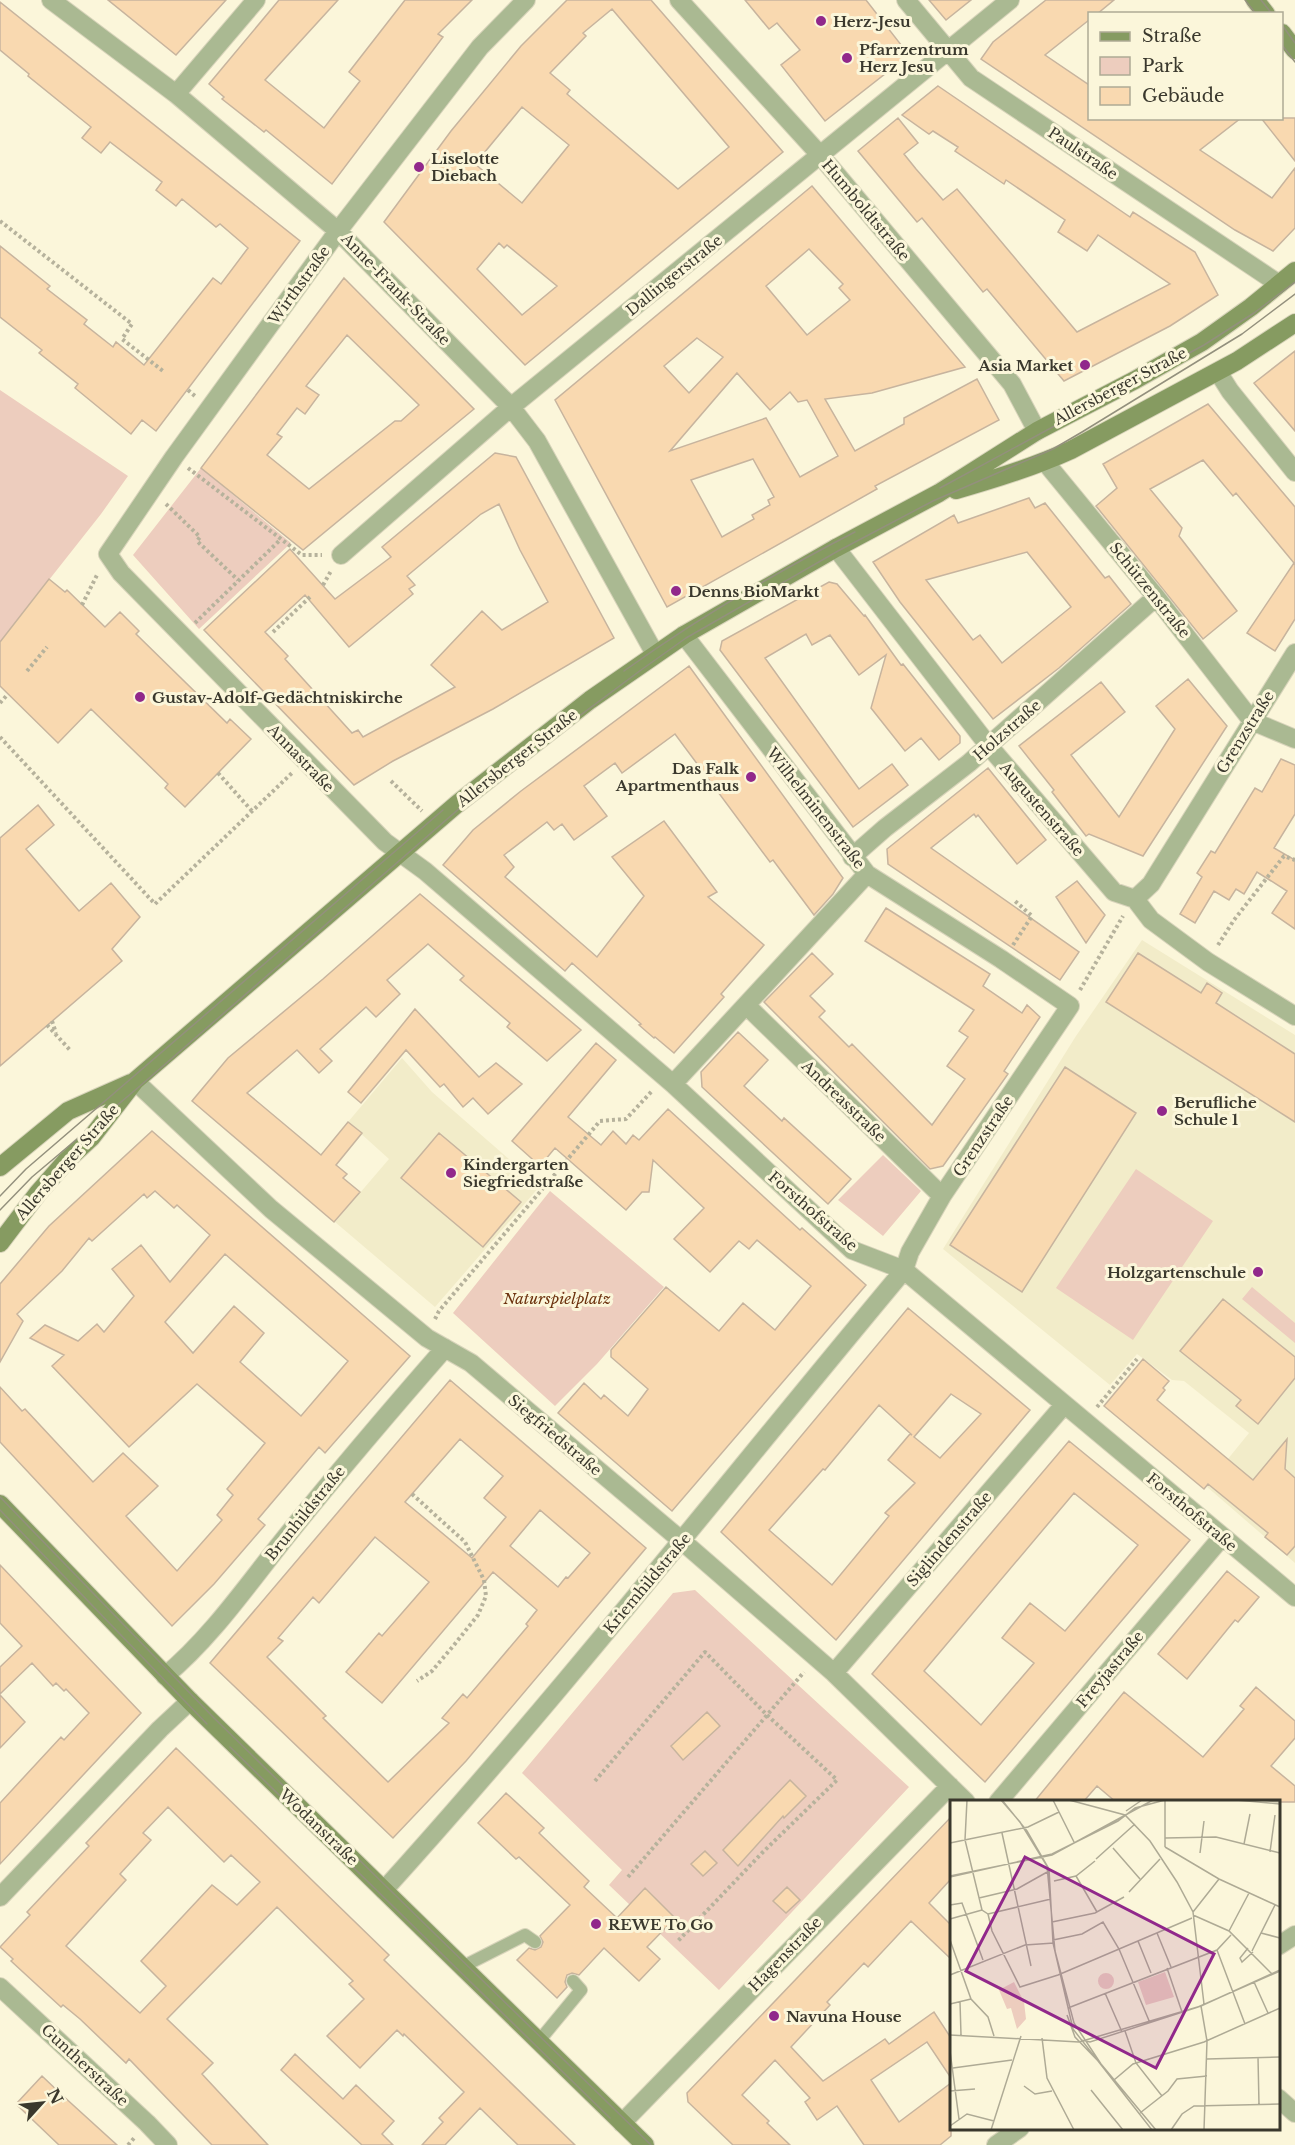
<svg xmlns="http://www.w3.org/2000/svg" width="1295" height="2145" font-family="'Libre Baskerville',serif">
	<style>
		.built { fill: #f2ecc9 }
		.green { fill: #edcdbe }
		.building { fill: #f9d9b0; stroke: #c7b49e; stroke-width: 1.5; fill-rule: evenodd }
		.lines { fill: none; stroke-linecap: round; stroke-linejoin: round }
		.lane-casing { stroke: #d8d4bb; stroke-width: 14 }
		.street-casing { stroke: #d8d4bb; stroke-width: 20 }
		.secondary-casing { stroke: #d8d4bb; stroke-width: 20 }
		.path { stroke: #b6b29c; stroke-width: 4; stroke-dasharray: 3 3; stroke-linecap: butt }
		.lane { stroke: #aab992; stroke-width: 12 }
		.street { stroke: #aab992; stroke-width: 18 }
		.secondary { stroke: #869b61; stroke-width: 18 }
		.tram { stroke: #93907d; stroke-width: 1.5 }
		.poi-dot { fill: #91288b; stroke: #fbf6da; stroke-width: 2 }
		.labels { text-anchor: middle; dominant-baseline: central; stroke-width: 6; stroke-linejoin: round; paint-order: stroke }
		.poi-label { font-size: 15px; font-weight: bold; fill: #3a382d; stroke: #fbf6da; text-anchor: start }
		.street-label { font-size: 15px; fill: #3a382d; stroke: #fbf6da }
		.park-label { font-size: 15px; font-style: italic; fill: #6c320e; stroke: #fbf6da }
		.inset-road { fill: none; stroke: #aeaa95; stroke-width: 1.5 }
		.view { fill: #91288b; fill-opacity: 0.15; stroke: #91288b; stroke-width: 3 }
		.inset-edge { fill: none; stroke: #3a382d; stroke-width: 3 }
	</style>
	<rect width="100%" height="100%" fill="#fbf6da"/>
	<!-- built -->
	<path class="built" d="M1142,940L1295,1035V1563L1206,1486L1249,1433L1184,1381L1172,1380L1137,1354L1110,1385L943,1249L1076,1036Z
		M402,1058L432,1092L540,1186L435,1307L335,1222L389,1159L348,1122Z"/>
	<!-- green -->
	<path class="green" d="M0,390L128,476L101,514L0,642Z
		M201,468L291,543L199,629L133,555Z
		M883,1155L921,1191L883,1236L838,1200Z
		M1136,1169L1213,1221L1133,1340L1056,1288Z
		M550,1191L664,1287L597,1364L555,1406L453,1313Z
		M1252,1287L1295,1323V1343L1242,1299Z
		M695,1590L909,1787L719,1990L609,1885L622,1870L522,1773L673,1593Z"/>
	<!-- building -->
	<path class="building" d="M108,0H226L176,55Z
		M279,0H338L265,80L324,128L360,81L349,72L405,0H472L438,34L443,37L332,184L266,130L264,132L222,99L224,97L209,84Z
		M567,0H651L783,152L525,365L384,222L451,131L521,46ZM612,9L729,147L678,189L567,94L570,90L550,73L586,36L583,33ZM522,107L569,145L522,203L475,164ZM499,243L504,248L507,245L557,286L522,315L477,269Z
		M745,0H866L909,55L825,121L781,65L800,50L777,23L769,29Z
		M929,0H971L946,20Z
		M1046,0H1114L1097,14H1089V20L1045,55L1089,85V118H1241L1200,150L1272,198L1295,168V228L1273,251L1235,230L981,59L993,42Z
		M0,2L300,241L156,431L142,420L131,434L75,388L78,384L39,353L42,350L0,317V246L50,286L47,289L87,320L84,324L113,347L116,342L144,365L213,278L221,284L248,248L220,224L216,227L182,199L176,206L156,190L162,182L110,142L101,153L82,138L91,127L28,76L29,74L0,50Z
		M938,86L1130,217L1133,212L1195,252L1218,295L1170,326L1064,381L987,289L983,292L922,218L917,222L858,151L898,118L918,143L904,154L916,169L943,200L957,189L1077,332L1170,284L1098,235L1087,251L1058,232L1065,220L1006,180L1004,184L955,151L958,147L933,131L929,134L902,115Z
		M1261,118H1295V161Z
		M812,186L965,367L872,393L825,399L855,451L904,424V418L977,379L999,420L875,486L877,489L667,607L555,400ZM809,249L843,284L839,288L850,300L807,335L766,286ZM697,338L723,357L689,393L664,366ZM737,373L770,410L790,392L798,402L807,400L838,456L800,477L766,418L670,451ZM753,459L774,497L768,500L770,505L752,515L754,519L722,537L691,480Z
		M344,278L474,409L303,550L201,468ZM347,335L419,405L401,421H395L309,489L267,455L282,437L277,434L297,408L305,414L319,395L306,386Z
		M1295,351V431L1254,383Z
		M1208,404L1295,507V619L1275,651L1247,633L1294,563L1236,493L1233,496L1203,460L1150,489L1182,528L1179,536L1237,611L1203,639L1096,506L1117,488L1103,464Z
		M495,453L516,457L614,638L493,709L393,761L354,785L204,630L290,549L335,599L391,557L382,547ZM499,504L520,550L548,602L502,630L482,611L431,665L455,687L363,737L358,730L352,733L285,659L288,656L265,632L305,595L349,647L413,594L409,589L415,585L407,576L481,514Z
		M1029,498L1035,508L1045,503L1105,578L1109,576L1131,604L1059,668L993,719L900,602L873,562L954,515L958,523ZM1027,552L1071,607L1002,663L980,635L973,640L926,580Z
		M49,579L65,592L67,590L105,627L120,612L139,631L136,634L227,723L230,719L251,739L185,807L165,788L168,784L91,709L58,743L0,686V642Z
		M829,582L837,584L864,616L865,615L901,665L903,664L960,736V743L939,760L921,738L905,751L871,708L886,655L859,675L830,635L812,645L806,634L765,658L859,789L892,764L908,785L853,827L720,650L722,641Z
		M689,666L843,878L833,894L814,915L773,860L770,862L675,734L622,773L615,763L584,786L607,816L574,840L562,824L554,830L547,822L504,855L514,867L505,877L597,957L644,896L612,857L664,821L717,892L708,897L764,945L721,994L724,997L674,1053L655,1037L654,1038L647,1032L639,1025L641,1024L572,963L565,971L443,865L473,830L521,791Z
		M1188,679L1227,726L1143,856L1089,834L1086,836L1052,792L1054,790L1019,746L1101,682L1125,712L1071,755L1119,817L1175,729L1156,706Z
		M1281,759L1295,765V814L1274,848L1295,860V929L1272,913L1287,891L1257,872L1244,894L1236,889L1229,900L1214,891L1195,923L1180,914L1202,877L1197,873L1211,851L1215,853L1255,788L1262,792Z
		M988,768L1046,840L1017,864L978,815L976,817L974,814L931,848L1079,952L1060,980L888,864L887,849Z
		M38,805L54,825L26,849L79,911L111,883L140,917L112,949L122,961L0,1066V838Z
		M1077,881L1105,915L1086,943L1056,897Z
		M420,894L581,1030L547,1061L507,1027L510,1023L460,980L464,976L428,944L387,980L400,994L376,1017L366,1007L320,1049L332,1061L319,1073L297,1050L247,1093L321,1155L348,1122L362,1133L336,1165L347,1174L343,1178L360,1192L334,1222L192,1101L228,1058L323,979Z
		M886,908L990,974L983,986L1022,1013L1027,1005L1040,1017L1004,1071L1008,1074L943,1166L930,1169L764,1002L812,953L833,974L810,996L825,1011L819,1017L849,1047L852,1044L932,1125L965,1079L947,1066L968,1037L959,1031L974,1010L865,941Z
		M1138,953L1201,993L1207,983L1222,993L1216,1003L1295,1054V1122L1106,1002Z
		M415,1009L479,1077L496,1063L522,1084L488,1114L473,1098L463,1107L444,1084L440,1087L406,1050L361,1103L348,1092Z
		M738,1032L768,1060L744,1086L782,1121L784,1118L851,1179L828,1204L702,1087L701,1072Z
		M596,1043L616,1060L568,1117L601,1145L613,1131L626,1144L633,1135L639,1140L668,1109L800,1230L802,1228L866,1285L672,1511L558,1413L584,1383L601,1399L604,1395L628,1416L648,1389L611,1357V1350L666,1287L719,1331L743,1303L775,1330L811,1286L757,1240L749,1249L739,1241L710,1272L674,1239L704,1208L653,1160L649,1192H642L626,1210L555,1148L540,1166L512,1141Z
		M1065,1067L1136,1113L1022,1292L950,1245Z
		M152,1131L410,1356L325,1453L319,1447L258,1519L265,1525L214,1584L172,1626L0,1442V1387L22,1411L25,1409L93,1482L123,1453L158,1486L126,1516L177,1571L222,1520L217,1515L233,1495L227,1489L265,1443L197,1384L129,1447L52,1366L64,1355L30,1338L45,1325L78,1341L97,1324L104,1332L134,1296L112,1269L141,1245L170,1282L210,1235L177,1205L174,1208L155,1191L147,1198L144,1194L92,1241L89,1238L62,1271L17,1314L23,1321L0,1362V1284L49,1226ZM225,1254L348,1361L301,1416L240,1362L264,1333L234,1306L193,1353L165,1322Z
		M439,1133L521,1202L483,1247L401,1178Z
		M1223,1299L1295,1357V1378L1258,1424L1236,1406L1241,1400L1180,1351Z
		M908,1308L1030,1410L836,1640L721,1532ZM951,1394L981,1414L940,1458L914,1437ZM879,1405L912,1435L910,1434L888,1460L915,1483L885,1513L889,1516L832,1585L769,1530L823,1469L825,1470Z
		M1143,1359L1169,1381L1163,1388L1165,1390L1157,1400L1253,1480L1287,1439L1285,1469L1295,1478V1546L1287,1555L1265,1537L1268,1533L1208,1484L1204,1489L1104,1406Z
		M450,1380L646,1548L466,1761L393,1838L210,1663ZM460,1439L503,1476L484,1498L506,1517L472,1558L405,1502ZM540,1510L590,1553L568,1578L566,1577L558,1587L510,1546ZM375,1537L429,1582L382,1636L379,1633L346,1672L382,1703L493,1572L537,1610L526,1624L528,1626L467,1698L463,1694L442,1718L449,1723L388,1782L323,1718L326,1716L267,1657L283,1641L278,1638L313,1597L319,1603Z
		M1069,1441L1190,1540L985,1782L872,1674ZM1074,1493L1138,1545L1065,1631L1030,1603L1002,1638L1034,1663L981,1725L924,1671Z
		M0,1565L141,1713L0,1864V1803L61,1737L64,1740L89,1713L66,1689L64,1691L56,1683L53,1686L32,1663L0,1694V1667L22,1646L0,1623Z
		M1227,1571L1259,1597L1238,1622L1235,1620L1187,1679L1158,1654Z
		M1256,1687L1295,1721V1738L1271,1766L1295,1786V1802H1116L1097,1786L1083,1802H1034L1124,1692L1203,1757L1244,1709L1240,1706Z
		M0,1695L25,1722L0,1748Z
		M707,1712L720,1726L683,1760L671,1746Z
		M176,1748L389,1955L384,1960L575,2145H518L480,2108L445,2145H422L443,2122L439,2118L464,2092L404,2034L403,2036L397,2030L360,2068L327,2036L364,1999L349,1984L353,1981L277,1907L167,2019L213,2063L202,2074L268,2145H212L129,2059L126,2063L80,2019L63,2005L61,2007L11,1961L13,1959L0,1947L30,1915L27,1912L89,1846L86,1843ZM168,1807L224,1862L231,1855L260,1882L237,1905L212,1885L141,1961L166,1986L140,2013L66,1946L126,1880L120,1874L151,1840L143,1833Z
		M790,1780L806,1796L784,1818L783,1816L738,1866L723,1850Z
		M506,1793L544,1828L539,1833L589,1881L584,1887L617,1918L645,1888L675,1918L647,1947L660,1959L639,1981L604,1948L579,1975L572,1973L567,1975L565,1982L567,1987L557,1998L517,1960L529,1948L535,1950L541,1947L543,1942L540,1936L570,1905L519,1857L516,1859L478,1823Z
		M951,1817V1879L929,1903L951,1925V1959L911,1921L868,1967L864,1963L827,2002L830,2005L791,2047L823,2081L885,2039L889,2044L934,2012L951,2038V2078L927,2042L871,2080L899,2122L951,2083V2136L940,2145H864L837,2106L817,2120L805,2102L810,2098L775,2060L742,2095L769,2121L767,2123L790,2145H733L688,2102L687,2093Z
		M705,1851L717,1863L703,1876L691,1864Z
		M787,1887L800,1900L786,1913L773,1901Z
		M295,2054L343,2099L356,2085L394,2121L382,2134L393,2145H362L281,2070Z
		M42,2076L62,2095L117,2145H59L16,2104Z"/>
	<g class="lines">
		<!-- lane casing -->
		<g class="lane-casing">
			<path id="lane" d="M462,1967L525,1935L535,1942
				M539,2041L581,1990L573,1981"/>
		</g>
		<!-- street casing -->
		<g class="street-casing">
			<path id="street" d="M51,0L176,94L338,231L511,407L537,441L655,654
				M526,0L480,47L338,231L174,457L108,554L121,573L385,842L425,871L673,1084L852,1250L904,1270L1295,1597
				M679,0L821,156L1012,384L1037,431
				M906,0L971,78L1279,284
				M176,94L256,0
				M1218,372L1230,391L1295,472
				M1047,461L1050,468L1156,597L1252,721L1295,739
				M836,548L988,745L1114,892L1135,899L1151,920L1208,962L1295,1016
				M341,555L511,407L1010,0
				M852,857L885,828L969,763L1156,597
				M1135,899L1151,884L1295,653
				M747,1006L942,1196
				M135,1081L271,1209L427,1338L471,1363L682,1541L834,1673L966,1802
				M673,1084L867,874
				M834,1673L1064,1405
				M165,1676C211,1638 248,1584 285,1538C337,1473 390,1411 445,1348
				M998,1802L1222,1537
				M384,1890C565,1690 731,1477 904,1270L910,1252L942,1196L1070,1006L1001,959L867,874L684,635
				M0,1897L160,1729L190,1701
				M1278,1946L1295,1935
				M0,1987L147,2123L168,2145
				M1278,2098L1295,2113
				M622,2123L950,1786
				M996,2145L1020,2128"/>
		</g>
		<!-- secondary casing -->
		<g class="secondary-casing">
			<path id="secondary" d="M1255,0L1266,14
				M1282,33L1295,50
				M956,490C995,479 1034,467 1071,450L1237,361L1295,323
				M0,1167L68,1111L131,1083
				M0,1243L38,1193L66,1161L91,1138L135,1081L457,804L590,700L684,635L836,548L939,493L1037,431L1135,380L1202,342L1251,307L1295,271
				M0,1504L190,1701L645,2145"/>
		</g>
		<!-- path -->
		<path class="path" d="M0,221L132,324L122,339L163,371
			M188,390L195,396
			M188,468L302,555H322
			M166,504L200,537L197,541L238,580
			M323,585L331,571
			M82,605L98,573
			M195,623L280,540
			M273,632L310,597
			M27,671L47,647
			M0,703L8,694
			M0,737L155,904L292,773
			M218,773L252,811
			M391,781L422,811
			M1013,945L1032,916L1015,901
			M1218,945L1234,920L1284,856L1295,860
			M1080,990L1123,916
			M52,1021L56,1033
			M47,1025L70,1050
			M435,1319L439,1311L600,1121L626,1119L652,1091
			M1097,1407L1137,1359
			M412,1494L465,1542L484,1580L486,1596L478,1615L454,1645L432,1671L417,1681
			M595,1781L705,1652L767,1715L837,1780L762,1853L677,1942
			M628,1877L804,1672
			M128,2145L135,2137"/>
		<!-- lane -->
		<use href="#lane" class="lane"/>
		<!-- street -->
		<use href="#street" class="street"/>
		<!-- secondary -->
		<use href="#secondary" class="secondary"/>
		<!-- tram -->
		<path class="tram" d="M1245,0L1256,14
			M1261,0L1272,14
			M1282,25L1295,43
			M1282,45L1295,62
			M940,488L1204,345L1254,313L1295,282
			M624,671C696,619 775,573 855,532
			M0,1196L26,1169L443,810
			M0,1210L32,1177L140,1086L484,787L641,670L686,638L838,551L933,501L1053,449L1082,432L1242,334L1295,294
			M0,1497L214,1718L651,2145
			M0,1510L207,1724
			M230,1747L610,2118"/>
	</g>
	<!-- markers -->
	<g class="poi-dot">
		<circle cx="821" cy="21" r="6"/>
		<circle cx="847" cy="58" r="6"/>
		<circle cx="419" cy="167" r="6"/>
		<circle cx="1085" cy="365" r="6"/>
		<circle cx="676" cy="591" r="6"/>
		<circle cx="140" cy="697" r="6"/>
		<circle cx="751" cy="777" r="6"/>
		<circle cx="1162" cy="1111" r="6"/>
		<circle cx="451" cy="1173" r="6"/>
		<circle cx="1258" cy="1272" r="6"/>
		<circle cx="596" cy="1924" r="6"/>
		<circle cx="774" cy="2016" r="6"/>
	</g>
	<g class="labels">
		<!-- poi labels -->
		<g class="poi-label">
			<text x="833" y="21">Herz-Jesu</text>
			<text x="859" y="49">Pfarrzentrum<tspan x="859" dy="17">Herz Jesu</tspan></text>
			<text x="431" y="158">Liselotte<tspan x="431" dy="17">Diebach</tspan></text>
			<text x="1073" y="365" text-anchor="end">Asia Market</text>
			<text x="688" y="591">Denns BioMarkt</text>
			<text x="152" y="697">Gustav-Adolf-Gedächtniskirche</text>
			<text x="739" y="768" text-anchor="end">Das Falk<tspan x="739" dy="17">Apartmenthaus</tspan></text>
			<text x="1174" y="1102">Berufliche<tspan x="1174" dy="17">Schule 1</tspan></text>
			<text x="463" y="1164">Kindergarten<tspan x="463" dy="17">Siegfriedstraße</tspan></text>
			<text x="1246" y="1272" text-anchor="end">Holzgartenschule</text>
			<text x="608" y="1924">REWE To Go</text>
			<text x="786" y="2016">Navuna House</text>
		</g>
		<!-- street labels -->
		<g class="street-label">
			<text transform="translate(1083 153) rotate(34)">Paulstraße</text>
			<text transform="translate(866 210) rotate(50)">Humboldtstraße</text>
			<text transform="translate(674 275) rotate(-39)">Dallingerstraße</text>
			<text transform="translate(299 285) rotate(-54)">Wirthstraße</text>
			<text transform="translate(396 289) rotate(46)">Anne-Frank-Straße</text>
			<text transform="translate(1120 386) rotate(-28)">Allersberger Straße</text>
			<text transform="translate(1150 590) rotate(51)">Schützenstraße</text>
			<text transform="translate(1007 730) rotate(-41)">Holzstraße</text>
			<text transform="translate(1245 732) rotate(-58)">Grenzstraße</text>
			<text transform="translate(301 758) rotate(46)">Annastraße</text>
			<text transform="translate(517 758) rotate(-38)">Allersberger Straße</text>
			<text transform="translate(816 808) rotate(52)">Wilhelminenstraße</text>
			<text transform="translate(1042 809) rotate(49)">Augustenstraße</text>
			<text transform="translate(844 1101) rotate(44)">Andreasstraße</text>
			<text transform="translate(983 1136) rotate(-56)">Grenzstraße</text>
			<text transform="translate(67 1162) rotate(-49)">Allersberger Straße</text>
			<text transform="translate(813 1211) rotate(41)">Forsthofstraße</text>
			<text transform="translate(555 1435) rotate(40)">Siegfriedstraße</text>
			<text transform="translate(1192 1512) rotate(40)">Forsthofstraße</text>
			<text transform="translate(305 1513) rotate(-51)">Brunhildstraße</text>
			<text transform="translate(949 1539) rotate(-49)">Siglindenstraße</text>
			<text transform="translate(647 1583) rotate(-50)">Kriemhildstraße</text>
			<text transform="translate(1110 1669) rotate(-50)">Freyjastraße</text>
			<text transform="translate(319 1827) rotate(44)">Wodanstraße</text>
			<text transform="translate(785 1954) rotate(-46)">Hagenstraße</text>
			<text transform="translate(85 2065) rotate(43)">Guntherstraße</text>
		</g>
		<!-- park labels -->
		<g class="park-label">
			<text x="557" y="1298">Naturspielplatz</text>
		</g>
	</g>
	<!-- overview -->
	<g transform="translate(950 1800)">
		<rect width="330" height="330" fill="#fbf6da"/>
		<path d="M215,172L224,197L196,205L188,182ZM148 181a8 8 0 1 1 16 0a8 8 0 1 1-16 0ZM64,182L74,202L76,219L67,229L61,208L57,209L49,190Z" fill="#edcdbe"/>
		<path class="inset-road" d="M17,0L15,40L32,110L38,114M51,0L70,22L97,66L105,151L124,223L151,264L206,330M52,0L77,31L99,69L103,143L123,229L202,330M103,0L124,42M119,0L175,15L200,41L227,82L243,112L254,204M215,0V47M286,0L330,4M310,0L330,2M176,11L192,0M52,33L81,166M215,38L266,37L330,53M0,43L78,27L109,12M294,44L300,14M215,47L269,79L330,107M163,48L190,79M320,52L325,15M250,53L254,21M146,59L185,24M0,76L102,55L203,0M126,76L147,112M0,77L102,54L168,21L185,8L215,0M104,81L126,76L145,61M179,92L210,59M29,98L67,89L99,71M0,105L12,103L33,160M243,112L269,79M38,114L42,131L70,187L108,175L242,118M38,114L101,99M243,115L279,131L322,174M0,119L32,110M102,122L145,113L174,97M279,131L299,93M207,133L221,167M311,133L330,138M0,140L21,199L38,217L44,236M103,140L132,134L153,122L169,149L200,223M188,141L201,173M298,148L290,158L292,162L303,152M267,150L295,224M302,151L325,105M217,168L232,212M0,175L75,145L104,143M304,182L318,213M155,193L172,232M10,202L11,235M0,204L21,199M251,206L257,241L254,330M118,208L267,150L281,135M117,215L125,237L151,264M175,231L186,263L212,296M0,235L129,242M92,238L97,278L124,330M131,240L140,242L248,207L330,171M129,242L251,206L330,170M0,251L9,319M308,257L309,305M257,259L330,257M3,268L62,260M164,280L183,264L254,242L330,208M74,286L85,294L102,291M141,290L173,330M0,291L25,289M190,313L218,291L227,279L257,276M0,326L17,314L44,321M41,330L71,236M221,330L232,314L244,306L330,304"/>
		<path class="view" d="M75,57L264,154L206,268L16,171Z"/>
		<rect width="330" height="330" class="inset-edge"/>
	</g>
	<!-- legend -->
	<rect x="1088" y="12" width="195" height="108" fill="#fbf6da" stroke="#aeaa95" stroke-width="1.5"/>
	<rect x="1100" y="32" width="30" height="9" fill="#869b61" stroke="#aeaa95" stroke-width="1.5"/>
	<text x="1142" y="42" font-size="18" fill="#3a382d">Straße</text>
	<rect x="1100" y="57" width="30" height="18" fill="#edcdbe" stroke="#aeaa95" stroke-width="1.5"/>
	<text x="1142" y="72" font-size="18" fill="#3a382d">Park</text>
	<rect x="1100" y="87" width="30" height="18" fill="#f9d9b0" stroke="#aeaa95" stroke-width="1.5"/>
	<text x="1142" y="102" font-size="18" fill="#3a382d">Gebäude</text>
	<!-- north arrow -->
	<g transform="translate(42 2103) rotate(63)" stroke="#fbf6da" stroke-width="4.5" paint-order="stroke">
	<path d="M0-4.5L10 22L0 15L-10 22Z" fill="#3a382d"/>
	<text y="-9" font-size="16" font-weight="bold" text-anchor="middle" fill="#3a382d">N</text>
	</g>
</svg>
